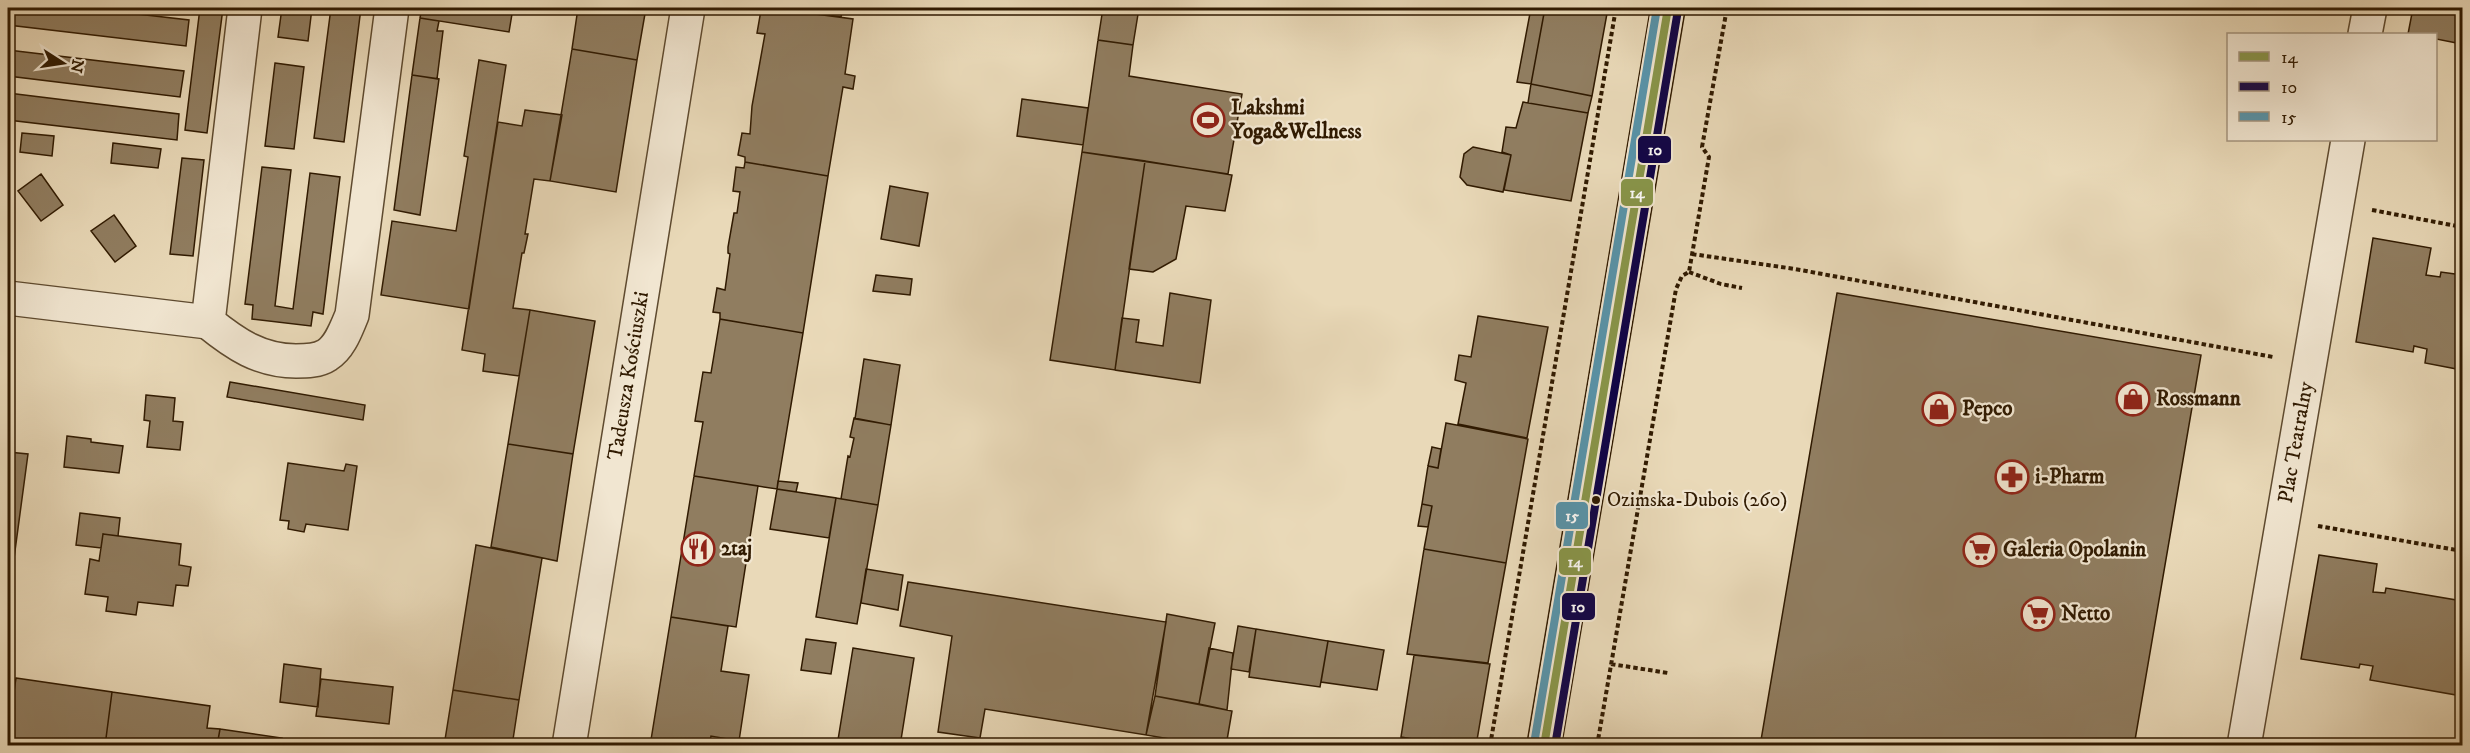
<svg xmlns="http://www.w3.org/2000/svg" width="2470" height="753" font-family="'IM FELL DW Pica',serif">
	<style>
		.building { fill: #907d60; stroke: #301a01; stroke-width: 1.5 }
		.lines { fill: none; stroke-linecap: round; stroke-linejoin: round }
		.minor-casing { stroke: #5e4a2f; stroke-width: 36 }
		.major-casing { stroke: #301a01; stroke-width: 36 }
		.path { stroke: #301a01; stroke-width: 4; stroke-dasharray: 4.5 3; stroke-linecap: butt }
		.minor { stroke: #f1e6d1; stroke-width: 33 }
		.major { stroke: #e9d9b8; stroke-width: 33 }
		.bus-1-casing { stroke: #f1e6d1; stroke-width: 12 }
		.bus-2-casing { stroke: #f1e6d1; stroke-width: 12 }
		.bus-3-casing { stroke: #f1e6d1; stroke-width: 12 }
		.bus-1 { stroke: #889549; stroke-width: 8 }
		.bus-2 { stroke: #0e0347; stroke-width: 8 }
		.bus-3 { stroke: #5794ab; stroke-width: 8 }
		.bus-dot { fill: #301a01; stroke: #f1e6d1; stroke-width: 2 }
		.labels { text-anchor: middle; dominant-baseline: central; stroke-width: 4.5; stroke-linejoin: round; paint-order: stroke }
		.bus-label { font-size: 20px; fill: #301a01; stroke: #f1e6d1; text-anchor: start }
		.poi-label { font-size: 21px; font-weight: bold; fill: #301a01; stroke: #f1e6d1; text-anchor: start }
		.street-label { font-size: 21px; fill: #301a01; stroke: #f1e6d1 }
		.line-badge { stroke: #f1e6d1; stroke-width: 2 }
		.badge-label { font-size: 16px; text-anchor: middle; font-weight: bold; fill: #fff }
	</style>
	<rect width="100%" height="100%" fill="#e9d9b8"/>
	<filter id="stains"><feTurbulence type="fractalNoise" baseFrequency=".00333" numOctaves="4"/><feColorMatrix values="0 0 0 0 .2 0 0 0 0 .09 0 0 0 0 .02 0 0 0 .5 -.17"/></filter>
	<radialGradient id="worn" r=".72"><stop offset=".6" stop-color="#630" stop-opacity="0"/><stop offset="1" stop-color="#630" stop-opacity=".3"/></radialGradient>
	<!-- building -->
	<path class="building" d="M8,8H85L189,20L186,46L8,25Z
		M200,8H223L207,133L185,130Z
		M282,8H312L308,41L278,37Z
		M331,8H361L344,142L314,138Z
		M422,8H513L509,32L420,18Z
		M578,8H646L637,60L572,49Z
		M770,8L853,19L845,74L855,76L853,89L843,87L828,176L745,162V157L738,155L742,133L750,134L752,106L765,34L757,33L761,10L769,11Z
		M782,8H843L841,17Z
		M1103,8H1139L1133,45L1098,40Z
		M1531,8H1545L1531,84L1517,82Z
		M1545,8H1608L1592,96L1531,84Z
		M2413,8H2462V44L2436,39V34H2408Z
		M420,18L439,21L437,31H443L437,79L412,75Z
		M1098,40L1133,45L1129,76L1242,94L1228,174L1082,152Z
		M572,49L637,60L616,192L550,181Z
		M8,50L184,71L180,97L8,76Z
		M479,60L506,65L469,309L381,295L392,221L456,231L468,157L464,156Z
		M275,63L304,67L294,149L265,146Z
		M412,75L439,79L420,215L394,210Z
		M1531,84L1592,96L1588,113L1528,103Z
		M8,93L179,114L177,140L8,120Z
		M1022,99L1088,108L1083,145L1017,136Z
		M1523,102L1588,113L1571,201L1504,190L1511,155L1502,152L1506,127L1516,128Z
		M525,110L562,115L550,181L534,179L525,234H528L524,253H522L513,308L530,310L519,376L483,371L485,354L462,350L498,122L522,126Z
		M22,133L54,136L52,156L20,152Z
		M113,143L161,149L158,168L111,163Z
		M1473,147L1511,155L1503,192L1467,185L1460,177L1464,154Z
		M1082,152L1145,161L1115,370L1050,360Z
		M182,158L204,160L193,256L170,254Z
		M1145,161L1232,175L1225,211L1186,206L1176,259L1153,272L1129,269Z
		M745,162L828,176L803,333L720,319V313L713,312L717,288L725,290L730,254L728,253V247L734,213H737L740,192L733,191L736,167L744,168Z
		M262,167L291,170L275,306L293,309L310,173L340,177L323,314L313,312L311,326L252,319L253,305L245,304Z
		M41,174L63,205L41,221L18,191Z
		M890,186L928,193L919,246L881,239Z
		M114,215L136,246L115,262L91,231Z
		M2373,238L2431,248L2426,275L2440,277L2441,272L2462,275V370L2425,363L2427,349L2414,346L2413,352L2356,342Z
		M876,275L912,279L910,295L873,291Z
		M1170,293L1211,300L1200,383L1115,370L1122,318L1139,320L1136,342L1163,346Z
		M1837,293L2201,355L2134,746H1760Z
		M530,310L595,321L573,454L508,444Z
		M1478,316L1548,327L1527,438L1458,424L1466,383L1455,380L1459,355L1471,357Z
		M720,319L803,333L777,489L694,476L703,422L695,421L703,372L711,373Z
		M864,359L900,365L891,425L855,419Z
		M230,382L365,405L363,420L227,397Z
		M146,395L175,398L173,421L183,422L180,450L147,447L150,421L144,420Z
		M854,418L891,425L878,505L841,499L848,456L850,457L854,438L850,437Z
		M1446,423L1528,439L1506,563L1424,549L1432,506L1422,504L1428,466L1438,468Z
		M67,436L91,439V442L123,446L119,473L64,467Z
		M508,444L573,454L557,561L491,547Z
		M1432,447L1441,449L1438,468L1428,466Z
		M8,452L28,454L8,603Z
		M288,463L344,471L346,464L357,466L348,530L306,524L304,532L288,529L289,521L280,520Z
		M694,476L758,486L736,627L671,617Z
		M778,481L798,483L796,492L777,489Z
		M777,489L836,498L829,538L770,529Z
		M836,498L878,505L857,624L816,617Z
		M1422,504L1432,506L1428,527L1418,526Z
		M80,513L120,518L118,536L103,534L101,548L76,545Z
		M103,534L181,544L179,565L191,567L188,586L176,585L173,606L138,602L136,615L106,611L108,597L85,594L90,559L99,561Z
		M476,545L542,558L519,700L453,690Z
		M1424,549L1506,563L1488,663L1407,654Z
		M2319,555L2377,564L2373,592L2385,593L2386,588L2462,601V696L2370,680L2373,666L2360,664L2359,668L2301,659Z
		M866,569L903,575L898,610L861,603Z
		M908,582L1166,622L1146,735L985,709L980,738L938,732L952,636L900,626Z
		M1167,614L1215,623L1199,704L1155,696Z
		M671,617L728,626L721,671L749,675L739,741L711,736L709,746H650Z
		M1238,626L1256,629L1249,672L1231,669Z
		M1256,629L1328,641L1320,687L1249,677Z
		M806,639L836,643L831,674L801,670Z
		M1328,641L1384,650L1377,690L1321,682Z
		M853,648L914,658L900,746H837Z
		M1209,648L1233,653L1227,710L1199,704Z
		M1414,655L1490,664L1476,746H1453L1401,737Z
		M284,664L321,669L318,707L280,702Z
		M16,678L112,692L105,746H47L8,740V697L13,698Z
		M321,679L393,687L389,724L316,716Z
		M453,690L519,700L512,746H444Z
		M112,692L210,706L207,728L220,729L217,746H105Z
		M1155,696L1232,711L1226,746H1211L1146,735Z
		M220,729L282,738L280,746H217Z
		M1401,737L1453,746H1399Z
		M802,741L829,746H801Z"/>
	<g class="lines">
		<!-- minor casing -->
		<g class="minor-casing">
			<g id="minor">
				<path d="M245,8L208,322C235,344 260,361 296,361C306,361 318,361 327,355C340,347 346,329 352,315L392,8"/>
				<path d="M2365,34L2370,8"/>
				<path d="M8,298L208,322"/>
				<path id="s1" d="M569,746L688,8"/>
				<path id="s2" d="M2244,746L2348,140"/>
			</g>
		</g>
		<!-- major casing -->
		<g class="major-casing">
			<path id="major" d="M1544,746L1668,8"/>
		</g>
		<!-- path -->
		<path class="path" d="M2372,210L2462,227
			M1692,254L1795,269L2273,357
			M1689,272L1721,284L1742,288
			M2318,526L2462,551
			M1611,664L1668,673
			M1490,746L1616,8
			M1597,746L1676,289L1682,276L1689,272L1709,157L1702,147L1727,8"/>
		<!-- minor -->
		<use href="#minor" class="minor"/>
		<!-- major -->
		<use href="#major" class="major"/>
		<!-- bus-1 casing -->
		<g class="bus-1-casing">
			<path id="bus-1" d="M1544,746L1668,8"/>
		</g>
		<!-- bus-2 casing -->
		<g class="bus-2-casing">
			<path id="bus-2" d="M1555,746L1678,10"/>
		</g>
		<!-- bus-3 casing -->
		<g class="bus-3-casing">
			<path id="bus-3" d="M1534,744L1657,8"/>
		</g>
		<!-- bus-1 -->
		<use href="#bus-1" class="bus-1"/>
		<!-- bus-2 -->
		<use href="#bus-2" class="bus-2"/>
		<!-- bus-3 -->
		<use href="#bus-3" class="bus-3"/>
	</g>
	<!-- icons -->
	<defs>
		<g id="stadium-ring" transform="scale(1.725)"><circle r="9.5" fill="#f1e6d1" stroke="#8f2418" stroke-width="1.5"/><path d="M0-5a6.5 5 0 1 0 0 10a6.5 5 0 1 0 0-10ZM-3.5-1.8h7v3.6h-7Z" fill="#8f2418"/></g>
		<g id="shop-ring" transform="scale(1.725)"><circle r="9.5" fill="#f1e6d1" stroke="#8f2418" stroke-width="1.5"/><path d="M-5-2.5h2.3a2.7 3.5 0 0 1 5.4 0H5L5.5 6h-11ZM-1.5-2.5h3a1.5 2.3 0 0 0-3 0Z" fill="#8f2418"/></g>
		<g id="pharmacy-ring" transform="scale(1.725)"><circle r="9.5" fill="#f1e6d1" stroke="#8f2418" stroke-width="1.5"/><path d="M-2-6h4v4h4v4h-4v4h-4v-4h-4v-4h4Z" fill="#8f2418"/></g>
		<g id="restaurant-ring" transform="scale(1.725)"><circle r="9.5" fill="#f1e6d1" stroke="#8f2418" stroke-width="1.5"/><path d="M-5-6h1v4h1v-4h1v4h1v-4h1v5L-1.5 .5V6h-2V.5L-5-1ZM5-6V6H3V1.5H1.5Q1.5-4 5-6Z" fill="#8f2418"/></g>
		<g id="supermarket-ring" transform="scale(1.725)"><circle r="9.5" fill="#f1e6d1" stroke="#8f2418" stroke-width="1.5"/><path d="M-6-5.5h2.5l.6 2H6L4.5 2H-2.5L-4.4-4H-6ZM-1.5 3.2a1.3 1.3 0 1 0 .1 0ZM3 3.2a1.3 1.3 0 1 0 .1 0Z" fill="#8f2418"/></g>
	</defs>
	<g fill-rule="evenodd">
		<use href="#stadium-ring" x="1208" y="120"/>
		<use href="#shop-ring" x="2133" y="399"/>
		<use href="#shop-ring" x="1939" y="409"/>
		<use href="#pharmacy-ring" x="2012" y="477"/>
		<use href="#restaurant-ring" x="698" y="549"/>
		<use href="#supermarket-ring" x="1980" y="550"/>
		<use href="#supermarket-ring" x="2038" y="614"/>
	</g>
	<!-- markers -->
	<circle class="bus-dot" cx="1596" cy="500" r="5"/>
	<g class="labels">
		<!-- bus labels -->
		<g class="bus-label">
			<text x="1607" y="500">Ozimska-Dubois (260)</text>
		</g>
		<!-- poi labels -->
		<g class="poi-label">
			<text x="1231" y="108">Lakshmi<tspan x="1231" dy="24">Yoga&amp;Wellness</tspan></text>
			<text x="2156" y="399">Rossmann</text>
			<text x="1962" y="409">Pepco</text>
			<text x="2035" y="477">i-Pharm</text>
			<text x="721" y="549">2taj</text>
			<text x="2003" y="550">Galeria Opolanin</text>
			<text x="2061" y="614">Netto</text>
		</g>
		<!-- street labels -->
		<g class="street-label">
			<text stroke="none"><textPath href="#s1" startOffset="375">Tadeusza Kościuszki</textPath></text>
			<text stroke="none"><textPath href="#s2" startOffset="308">Plac Teatralny</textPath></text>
		</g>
	</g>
	<g class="line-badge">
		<rect x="1637" y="135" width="35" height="29" rx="6" fill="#0e0347"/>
		<rect x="1620" y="178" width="34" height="29" rx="6" fill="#889549"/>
		<rect x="1555" y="501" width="34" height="29" rx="6" fill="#5794ab"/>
		<rect x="1558" y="547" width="34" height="29" rx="6" fill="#889549"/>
		<rect x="1561" y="592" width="35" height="29" rx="6" fill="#0e0347"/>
	</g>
	<g class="badge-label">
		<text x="1655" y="155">10</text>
		<text x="1637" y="198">14</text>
		<text x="1572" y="521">15</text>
		<text x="1575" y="567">14</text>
		<text x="1578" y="612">10</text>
	</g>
	<!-- margin -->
	<rect width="2470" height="753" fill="none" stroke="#e9d9b8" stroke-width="30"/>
	<rect x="9" y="9" width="2452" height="735" fill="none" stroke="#301a01" stroke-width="3"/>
	<rect x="15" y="15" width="2440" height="723" fill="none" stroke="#301a01" stroke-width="1.5"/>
	<!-- legend -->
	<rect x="2227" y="33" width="210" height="108" fill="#f1e6d1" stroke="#a4947e" stroke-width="1.5"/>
	<rect x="2239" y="52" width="30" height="9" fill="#889549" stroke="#a4947e" stroke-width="1.5"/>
	<text x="2281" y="63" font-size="18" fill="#301a01">14</text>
	<rect x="2239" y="82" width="30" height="9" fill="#0e0347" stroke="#a4947e" stroke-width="1.5"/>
	<text x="2281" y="93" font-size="18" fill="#301a01">10</text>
	<rect x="2239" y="112" width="30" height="9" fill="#5794ab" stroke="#a4947e" stroke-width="1.5"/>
	<text x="2281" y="123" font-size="18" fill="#301a01">15</text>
	<!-- north arrow -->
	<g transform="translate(63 63) rotate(102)" stroke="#f1e6d1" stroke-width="4.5" paint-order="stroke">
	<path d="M0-4.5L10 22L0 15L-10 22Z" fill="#301a01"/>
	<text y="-9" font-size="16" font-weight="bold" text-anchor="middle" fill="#301a01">N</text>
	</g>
	<rect width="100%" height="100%" filter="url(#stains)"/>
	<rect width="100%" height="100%" fill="url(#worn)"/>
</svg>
